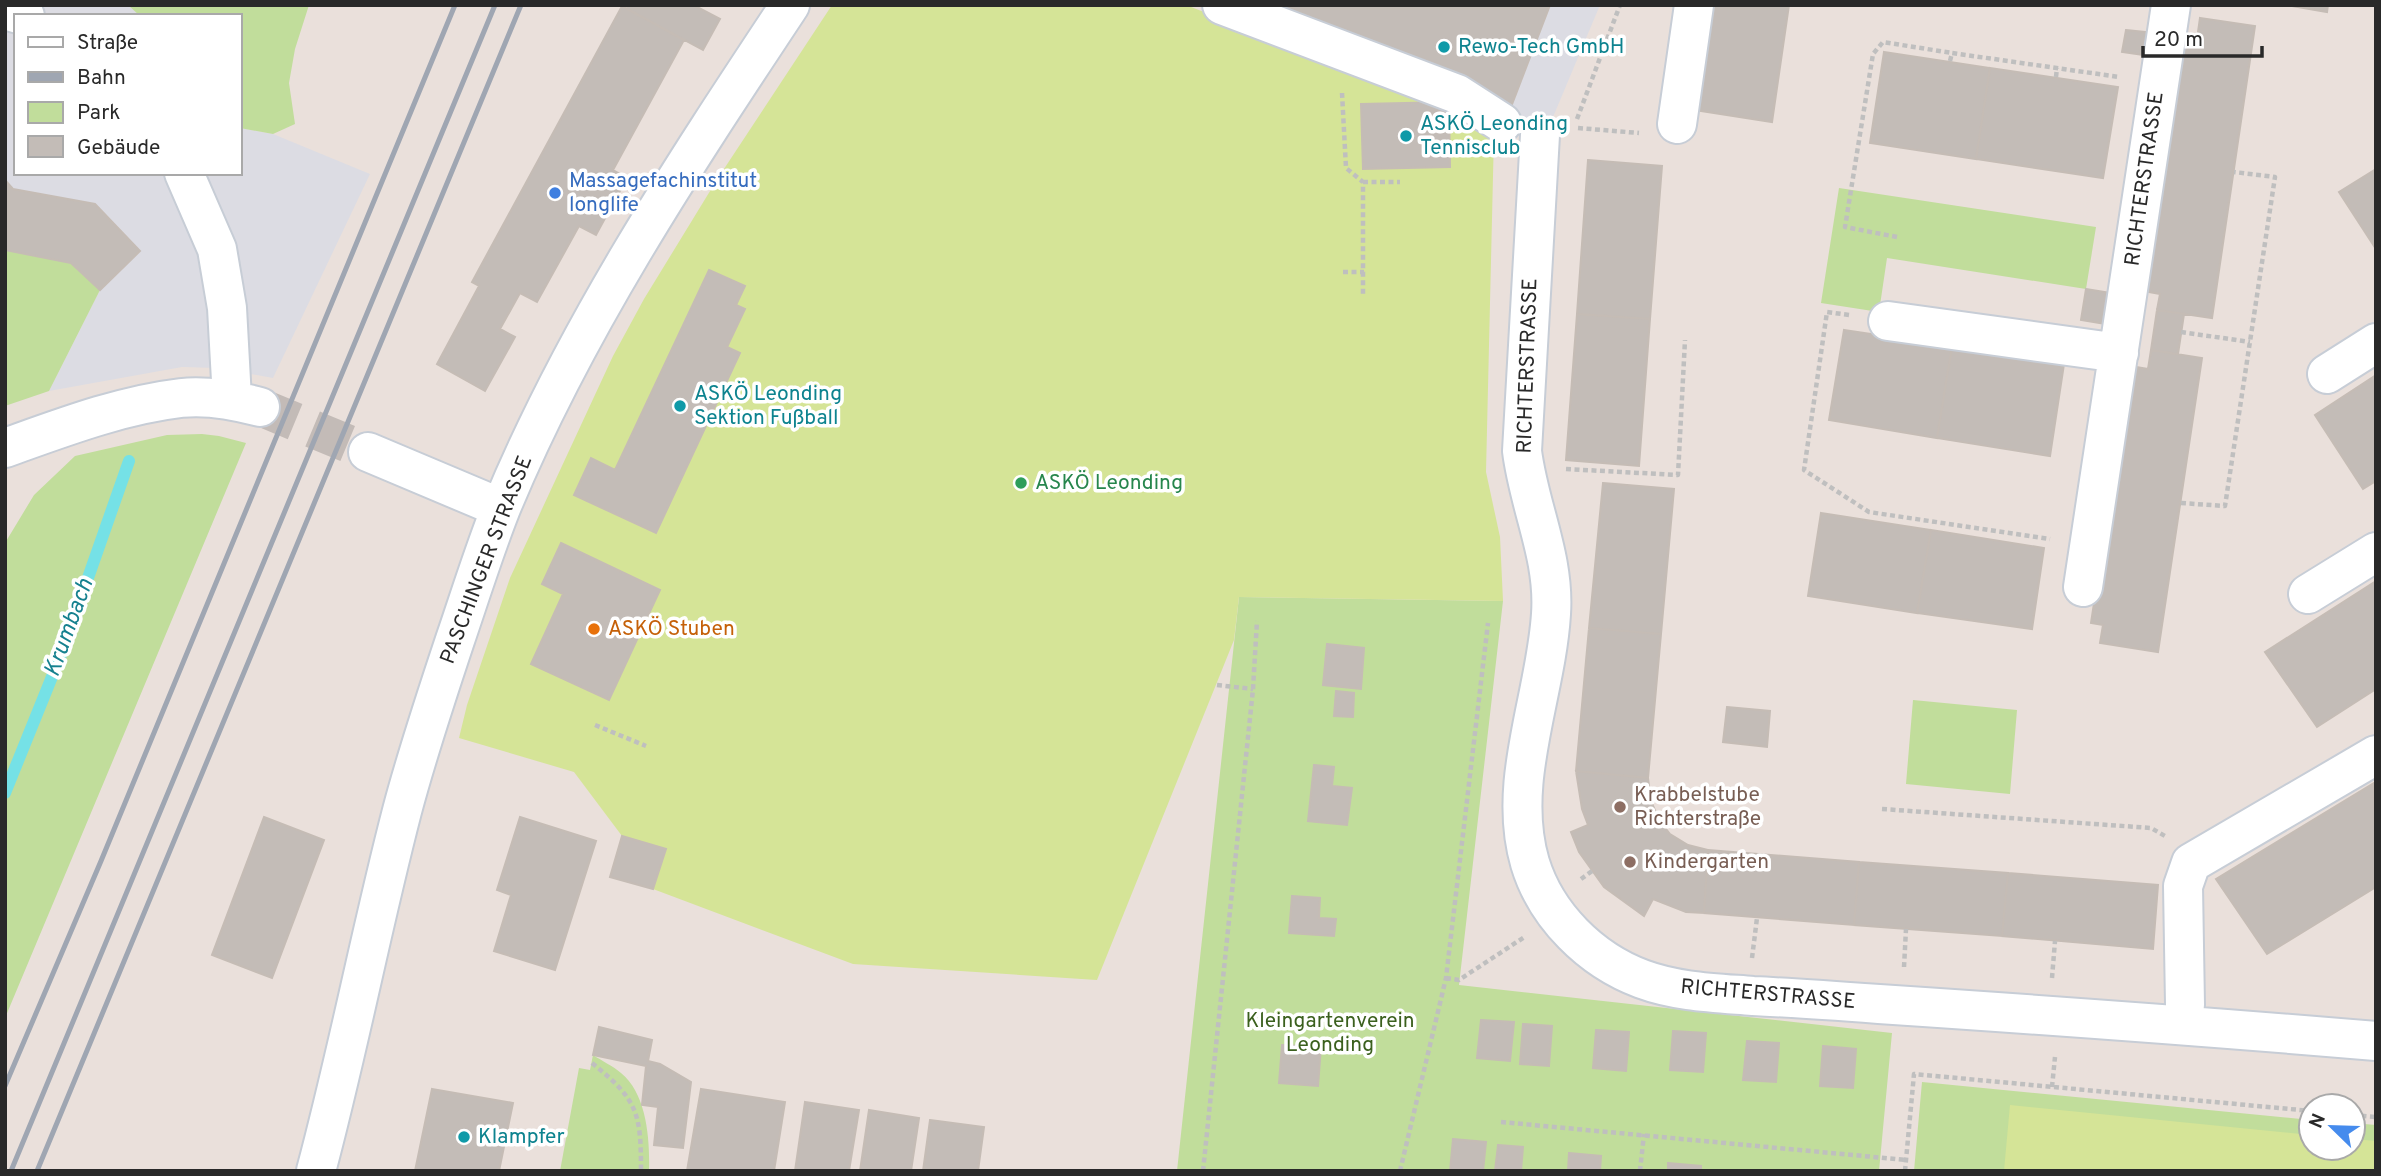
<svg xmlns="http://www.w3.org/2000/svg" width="2381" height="1176" font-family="Overpass,sans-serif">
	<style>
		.industrial { fill: #dcdce3 }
		.green { fill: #c1dd9b }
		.pitch { fill: #d5e497 }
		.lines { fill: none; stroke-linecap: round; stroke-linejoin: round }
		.stream { stroke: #75e1e6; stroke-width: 12 }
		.building { fill: #c3bcb7; stroke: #c5bcb5; stroke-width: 2 }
		.minor-tunnel { stroke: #c3bbb7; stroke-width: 38; stroke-dasharray: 38 19; stroke-linecap: butt }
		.minor-casing { stroke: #c7cdd6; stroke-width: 42 }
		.path { stroke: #bfbfbf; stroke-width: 4.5; stroke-dasharray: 5 3.5; stroke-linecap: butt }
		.minor { stroke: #fff; stroke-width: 38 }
		.rail { stroke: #9fa6b2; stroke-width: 5 }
		.culture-dot { fill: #0f9aa8; stroke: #fff; stroke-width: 2.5 }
		.shop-dot { fill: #3f7fe0; stroke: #fff; stroke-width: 2.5 }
		.leisure-dot { fill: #2e9e5b; stroke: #fff; stroke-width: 2.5 }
		.food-dot { fill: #e8710a; stroke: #fff; stroke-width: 2.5 }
		.education-dot { fill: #8d6e63; stroke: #fff; stroke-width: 2.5 }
		.labels { text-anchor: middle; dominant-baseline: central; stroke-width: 7; stroke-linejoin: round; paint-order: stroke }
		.culture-label { font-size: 21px; fill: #0d838f; stroke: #fff; text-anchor: start }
		.street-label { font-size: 21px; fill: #292929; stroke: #fff }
		.shop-label { font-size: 21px; fill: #366cbe; stroke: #fff; text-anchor: start }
		.leisure-label { font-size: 21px; fill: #27864d; stroke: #fff; text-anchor: start }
		.food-label { font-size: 21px; fill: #c56008; stroke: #fff; text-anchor: start }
		.education-label { font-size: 21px; fill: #785e54; stroke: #fff; text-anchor: start }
		.park-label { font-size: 21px; fill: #3b601e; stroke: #fff }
		.water-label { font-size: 23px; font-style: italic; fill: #16818f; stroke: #fff }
	</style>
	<rect width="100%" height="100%" fill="#eae0db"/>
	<!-- industrial -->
	<path class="industrial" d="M5,5H128L140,16H16V173H240V128L273,134L370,174L273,378L217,368L182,367L49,391L100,290L5,250Z
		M1244,5H1600L1548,129L1509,118Z"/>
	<!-- green -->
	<path class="green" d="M128,5H309L295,49L289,83L295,124L273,134L240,128V16H140Z
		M1839,188L2096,227L2086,289L1887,258L1879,312L1821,303Z
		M5,250L71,263L100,290L49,391L5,406Z
		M202,434L219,436L246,443L5,1018V543L34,495L75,456L167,435Z
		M1239,597L1503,601L1459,985L1892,1033L1879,1171H1177Z
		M1913,700L2017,710L2010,794L1906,784Z
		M593,1055C602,1061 613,1066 621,1073C647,1094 650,1140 649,1171H560L579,1068L590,1070Z
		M1922,1082L2311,1120V1148H2353V1123L2376,1125V1171H1914Z"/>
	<!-- pitch -->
	<path class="pitch" d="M832,5H1186L1312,54L1460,104L1494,134L1486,472L1500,537L1503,601L1239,597L1234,640L1097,980L853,964L653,889L666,850L622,836L574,772L459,738L467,705L510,578L613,356L644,299L718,178Z
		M2010,1105L2311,1135V1148H2353V1139L2376,1141V1171H2004Z"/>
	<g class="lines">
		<!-- stream -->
		<path class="stream" d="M5,793L62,652L129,461"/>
	</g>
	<!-- building -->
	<path class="building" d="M629,5H698L697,7L720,19L703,50L627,9Z
		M1244,5H1550L1511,107Z
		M1710,5H1789L1772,122L1694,110Z
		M2286,5H2328L2327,12Z
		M622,6L684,40L613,170L627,178L596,235L579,226L537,302L520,293L500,329L515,337L485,391L437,364L479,286L472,282Z
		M2200,18L2255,26L2212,318L2157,310L2160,294L2143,291L2181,37L2197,39Z
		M2126,30L2154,33L2151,56L2122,52Z
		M1884,52L1990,68L1976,159L1870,143Z
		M1990,68L2118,87L2103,178L1976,159Z
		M1449,102L1450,167L1363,169L1361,104Z
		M1588,160L1662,166L1650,319L1577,314Z
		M2376,169V249L2339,192Z
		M5,180L13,189L95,204L140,251L100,290L71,263L5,250Z
		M709,270L745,286L736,305L745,309L727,347L740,353L656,533L574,495L591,458L615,470Z
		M2086,289L2111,293L2106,324L2081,320Z
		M2157,310L2184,314L2178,354L2151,350Z
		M1577,314L1650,319L1639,466L1566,460Z
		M1844,330L1952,346L1937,438L1829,420Z
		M1952,346L2064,364L2050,456L1937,438Z
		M2151,350L2202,358L2158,652L2100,643L2103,625L2091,623L2130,366L2148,369Z
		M2376,375V481L2363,489L2315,415Z
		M1603,483L1674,489L1661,634L1589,628Z
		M1821,513L1931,530L1917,613L1808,596Z
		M1931,530L2044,548L2032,629L1917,613Z
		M561,543L660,590L609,700L531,664L563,594L542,584Z
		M2376,581V689L2317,727L2265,652Z
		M1589,628L1661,634L1648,778L1576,771Z
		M1327,644L1364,648L1361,689L1323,685Z
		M1336,691L1354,693L1353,717L1334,716Z
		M1727,707L1770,711L1767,747L1723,742Z
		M1314,765L1334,767L1332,786L1352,788L1347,825L1308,821Z
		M1576,771L1648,778L1651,801L1659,820L1670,834L1688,845L1708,850L1704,913L1686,912L1653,899L1644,916L1604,887L1579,852L1571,832L1588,825L1582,809Z
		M2374,783L2376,887L2267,954L2216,879Z
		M264,817L324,840L272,978L212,955Z
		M520,817L596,841L555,970L494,951L511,895L497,890Z
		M622,836L666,849L653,889L610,877Z
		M1708,850L1859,862L1854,925L1704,913Z
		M1859,862L2008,873L2002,936L1854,925Z
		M2008,873L2158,885L2153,949L2002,936Z
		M1292,896L1320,898L1319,918L1336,919L1334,936L1289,933Z
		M1481,1020L1514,1022L1510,1061L1477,1058Z
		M1523,1024L1552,1026L1549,1066L1520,1064Z
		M599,1027L652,1040L648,1061L660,1064L691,1082L683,1148L654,1145L658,1107L642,1105L646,1066L593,1055Z
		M1596,1030L1629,1032L1626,1071L1593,1068Z
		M1673,1031L1706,1033L1703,1072L1670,1070Z
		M1747,1041L1779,1043L1776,1082L1743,1080Z
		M1282,1045L1321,1047L1318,1086L1279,1083Z
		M1823,1046L1856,1049L1853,1088L1820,1086Z
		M432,1089L513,1103L499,1171H415Z
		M701,1089L785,1102L774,1171H687Z
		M805,1102L859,1110L849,1171H795Z
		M869,1110L919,1118L911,1171H860Z
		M930,1120L984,1127L978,1171H923Z
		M1453,1139L1486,1142L1483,1171H1450Z
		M1498,1145L1523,1147L1521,1171H1495Z
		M1569,1153L1601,1156L1600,1171H1568Z
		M1668,1163L1701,1166V1171H1668Z"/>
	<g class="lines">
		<!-- minor-tunnel -->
		<path class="minor-tunnel" d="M260,407L368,452"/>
		<!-- minor casing -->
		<g class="minor-casing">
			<path id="minor" d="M1222,5L1457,94L1502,123
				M5,10L25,16
				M1677,124L1694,5
				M1540,135L1522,451C1529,507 1555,557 1551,614C1546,696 1506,782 1530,863C1546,916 1591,960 1642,979C1677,992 1715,993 1753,996C1795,998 1837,1001 1879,1004C2045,1015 2210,1027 2376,1041
				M184,173L217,249L227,308L232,399
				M1888,321L2119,353
				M2327,374L2376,343
				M5,448C61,428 121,405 181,398C208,395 234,400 260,407
				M368,452L501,508
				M2083,587L2171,5
				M2308,594L2376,552
				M2185,1005L2183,886L2191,863L2376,755
				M316,1171C348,1052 371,930 402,811C417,754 436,697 455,640C470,596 484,551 501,508C575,329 684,165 790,5"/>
		</g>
		<!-- path -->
		<path class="path" d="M1950,61L1952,53L2119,77
			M2056,77L2057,68
			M1342,93L1346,168L1363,182V294
			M1577,119L1620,5
			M1578,128L1639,133
			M1363,182H1400
			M1897,237L1845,227L1873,54L1883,42L1952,53
			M1343,272H1364
			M1849,315L1827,312L1804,470L1869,512L2050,539
			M2181,332L2250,342
			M1566,469L1678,475L1685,340
			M2181,503L2225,506L2275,177L2234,172
			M1217,685L1253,689
			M595,725L646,746
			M1882,809L2151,828L2165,836
			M1581,879L1592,871
			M1752,958L1757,918
			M1904,967L1906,929
			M1446,978L1459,980L1526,936
			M2052,978L2055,941
			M592,1063C638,1100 641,1113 641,1171
			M2052,1087L2055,1057
			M2353,1115L2376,1117
			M1501,1122L1906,1160
			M1203,1171L1253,689L1257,621
			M1400,1171L1446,978L1488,623
			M1640,1171L1644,1134
			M1905,1171L1914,1074L2311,1111"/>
		<!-- minor -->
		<use href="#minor" class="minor"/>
		<!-- rail -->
		<path class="rail" d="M5,1086L101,861L455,5
			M11,1171L495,5
			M37,1171L521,5"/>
	</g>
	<!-- markers -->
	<g class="culture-dot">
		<circle cx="1444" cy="47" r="7"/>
		<circle cx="1406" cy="136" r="7"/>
		<circle cx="680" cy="406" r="7"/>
		<circle cx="464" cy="1137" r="7"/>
	</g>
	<circle class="shop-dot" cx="555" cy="193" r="7"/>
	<circle class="leisure-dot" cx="1021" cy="483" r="7"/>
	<circle class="food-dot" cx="594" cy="629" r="7"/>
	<g class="education-dot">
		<circle cx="1620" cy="807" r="7"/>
		<circle cx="1630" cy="862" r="7"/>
	</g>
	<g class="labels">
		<!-- culture labels -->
		<g class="culture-label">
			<text x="1458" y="47">Rewo-Tech GmbH</text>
			<text x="1420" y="124">ASKÖ Leonding<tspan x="1420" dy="24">Tennisclub</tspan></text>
			<text x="694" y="394">ASKÖ Leonding<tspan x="694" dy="24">Sektion Fußball</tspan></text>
			<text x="478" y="1137">Klampfer</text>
		</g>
		<!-- street labels -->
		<g class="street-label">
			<text transform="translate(2145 179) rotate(-82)">RICHTERSTRASSE</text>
			<text transform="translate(1528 366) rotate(-88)">RICHTERSTRASSE</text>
			<text transform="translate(487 560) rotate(-69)">PASCHINGER STRASSE</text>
			<text transform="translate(1768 995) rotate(5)">RICHTERSTRASSE</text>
		</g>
		<!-- shop labels -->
		<g class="shop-label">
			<text x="569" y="181">Massagefachinstitut<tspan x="569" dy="24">longlife</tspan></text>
		</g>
		<!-- leisure labels -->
		<g class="leisure-label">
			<text x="1035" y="483">ASKÖ Leonding</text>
		</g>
		<!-- food labels -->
		<g class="food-label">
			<text x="608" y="629">ASKÖ Stuben</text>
		</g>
		<!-- education labels -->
		<g class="education-label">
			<text x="1634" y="795">Krabbelstube<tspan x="1634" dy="24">Richterstraße</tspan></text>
			<text x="1644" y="862">Kindergarten</text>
		</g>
		<!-- park labels -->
		<g class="park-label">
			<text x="1330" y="1021">Kleingartenverein<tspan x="1330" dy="24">Leonding</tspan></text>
		</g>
		<!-- water labels -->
		<g class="water-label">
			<text transform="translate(70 628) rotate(-70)">Krumbach</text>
		</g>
	</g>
	<!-- border -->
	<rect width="2381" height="1176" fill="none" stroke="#292929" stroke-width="14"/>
	<!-- legend -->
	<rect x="14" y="14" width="228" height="161" fill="#ffffff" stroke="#a9a9a9" stroke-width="2"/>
	<rect x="28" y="37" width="35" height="10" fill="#ffffff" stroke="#a9a9a9" stroke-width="2"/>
	<text x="77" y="49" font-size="21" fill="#292929">Straße</text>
	<rect x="28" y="72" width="35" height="10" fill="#9fa6b2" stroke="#a9a9a9" stroke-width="2"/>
	<text x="77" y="84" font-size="21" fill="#292929">Bahn</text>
	<rect x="28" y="102" width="35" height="21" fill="#c1dd9b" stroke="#a9a9a9" stroke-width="2"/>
	<text x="77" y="119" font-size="21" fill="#292929">Park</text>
	<rect x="28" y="136" width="35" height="21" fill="#c3bcb7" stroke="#a9a9a9" stroke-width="2"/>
	<text x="77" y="154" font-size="21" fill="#292929">Gebäude</text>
	<!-- north arrow -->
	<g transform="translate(2332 1127) rotate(293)"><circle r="33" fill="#ffffff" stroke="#a9a9a9" stroke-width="2"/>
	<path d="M0-5L12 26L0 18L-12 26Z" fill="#458bed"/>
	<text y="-10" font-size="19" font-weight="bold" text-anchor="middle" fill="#292929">N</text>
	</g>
	<!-- scale -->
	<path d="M2143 46v10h119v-10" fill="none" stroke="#292929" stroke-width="3.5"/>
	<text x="2154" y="46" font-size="21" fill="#292929" stroke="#ffffff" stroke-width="5" paint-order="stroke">20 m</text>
</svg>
